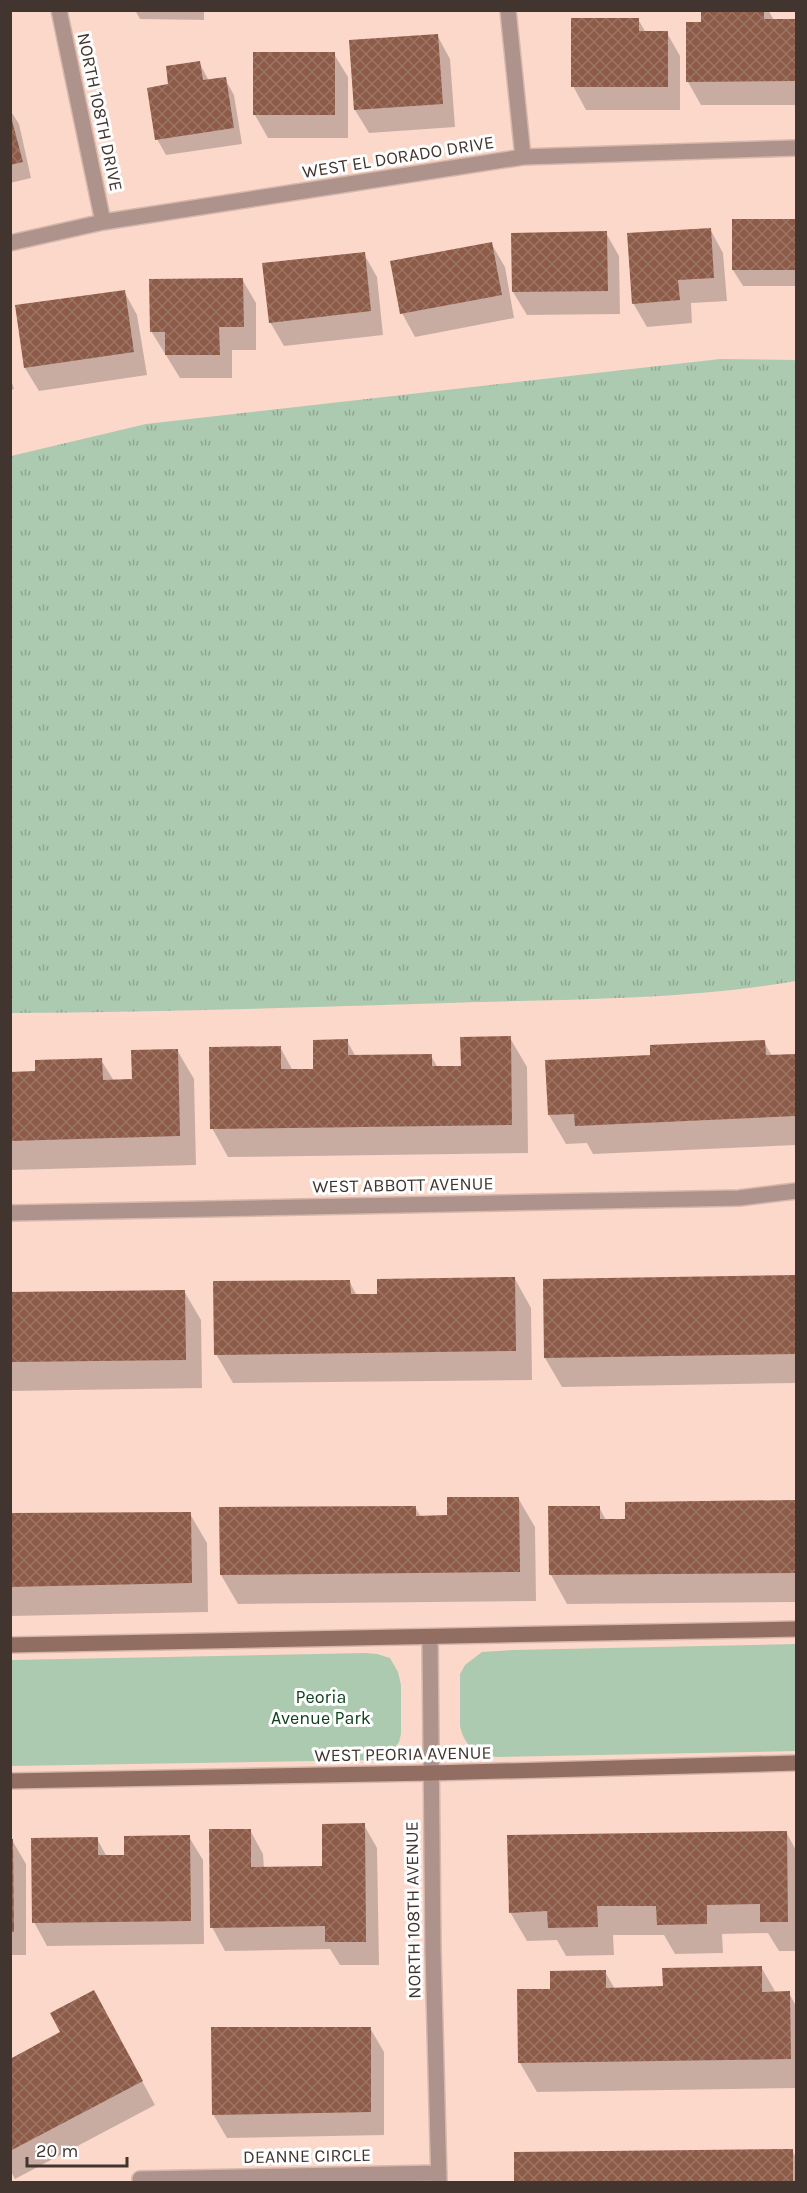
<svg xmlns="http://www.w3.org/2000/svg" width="807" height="2193" font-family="Karla,sans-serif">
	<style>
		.grass { fill: url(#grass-tufts) }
		.park { fill: #accab0 }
		.shadow { fill: #0003 }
		.building { fill: url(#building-cross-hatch) }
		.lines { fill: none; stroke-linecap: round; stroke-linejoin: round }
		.street-casing { stroke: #d7b7ab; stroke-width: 18 }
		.secondary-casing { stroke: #d7b7ab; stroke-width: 18 }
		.street { stroke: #ad938b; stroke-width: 15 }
		.secondary { stroke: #926d62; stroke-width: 15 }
		.labels { text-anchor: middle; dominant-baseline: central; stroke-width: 6; stroke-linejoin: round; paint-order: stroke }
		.street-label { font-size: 18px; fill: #42342f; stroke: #fff }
		.park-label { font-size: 18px; fill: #0d421d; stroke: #fff }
	</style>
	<defs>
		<pattern id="grass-tufts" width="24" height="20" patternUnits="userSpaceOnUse" patternTransform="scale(1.5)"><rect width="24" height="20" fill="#accab0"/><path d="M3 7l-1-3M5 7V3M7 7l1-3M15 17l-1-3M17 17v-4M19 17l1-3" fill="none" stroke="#8ea590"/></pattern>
		<pattern id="building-cross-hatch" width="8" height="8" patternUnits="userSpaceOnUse" patternTransform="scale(1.5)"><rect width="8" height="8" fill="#8d5b47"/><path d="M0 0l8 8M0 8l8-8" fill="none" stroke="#9b7566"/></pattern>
	</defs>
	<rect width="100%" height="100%" fill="#fcd8ca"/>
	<!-- grass -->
	<path class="grass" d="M720,359L796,360V981C692,999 585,999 479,1002C323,1007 167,1012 11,1013V456L146,424Z"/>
	<!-- park -->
	<path class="park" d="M796,1644V1751L497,1757C477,1755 464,1746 460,1726V1674L465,1665L482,1652L513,1650Z
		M365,1653L377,1654L390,1658L398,1672L401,1685V1734L399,1742L392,1751L386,1757L374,1760L11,1766V1660Z"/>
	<!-- shadow -->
	<path class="shadow" d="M135,10H204V20L140,19Z
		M703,10H768L774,20H796V105H701L688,82L703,23Z
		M638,19L646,33H667L680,56V110H586L573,86Z
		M437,35L450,59L455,127L369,133L355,110Z
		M334,54L348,77V138H268L255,115Z
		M199,62L209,81L225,79L234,95L242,144L166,155L157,139L170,86Z
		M10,110L19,124L31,178L10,183Z
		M733,221H796V286H743L733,270Z
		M710,229L723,253L727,301L691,303L692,323L647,327L633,303Z
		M606,233L619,256L620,314L527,315L513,292L512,234Z
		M491,243L505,267L514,318L415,337L402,313Z
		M364,254L377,277L383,335L284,346L270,322Z
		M242,279L256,303V350H232V378H180L151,331Z
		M124,291L137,315L147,375L39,391L25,368Z
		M10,377L14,389L10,390Z
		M510,1038L527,1067L528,1153L228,1157L212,1128L280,1047L293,1071H315L347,1041L356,1057L431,1056L438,1068H462Z
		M764,1042L772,1056L796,1055V1145L593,1154L587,1143L566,1144L549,1115L652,1057Z
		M177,1050L194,1079L196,1165L10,1170V1074L37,1073L101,1060L114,1081H133Z
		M796,1277V1383L562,1387L545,1358L544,1280Z
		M515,1279L531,1308L532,1380L233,1383L216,1354L349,1281L357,1296L378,1295Z
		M184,1291L201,1320L202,1388L10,1391V1293Z
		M518,1498L535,1527L536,1601L238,1604L221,1575L415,1507L421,1517H448Z
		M796,1502V1602L567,1604L551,1575L599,1507L606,1520H627V1503Z
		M190,1514L207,1543L208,1612L10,1616V1515Z
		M364,1825L377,1848L379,1965H340L330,1949L225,1951L212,1927L250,1830L263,1854L264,1869L324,1868Z
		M786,1832L796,1850V1951H779L768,1933L722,1934L723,1953L675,1954L664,1935H613L614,1955L566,1956L557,1940L527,1941L510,1912Z
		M189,1837L203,1860L204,1944L47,1946L34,1922L97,1839L107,1857H125Z
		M10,1840H12L26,1864V1955H10Z
		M761,1967L776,1993H789L796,2006V2088L537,2092L520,2063L551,1990L605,1972L615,1989L664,1988Z
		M107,2016L155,2105L15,2179L10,2170V2060Z
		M370,2028L384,2052V2135L227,2138L213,2114Z
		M792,2150L796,2158V2182H516V2154Z"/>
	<!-- building -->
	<path class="building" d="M701,10H764V19H796V81L686,82V22H701Z
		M571,18H639V31H668V87H571Z
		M438,34L443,104L354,110L349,40Z
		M253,52H335V115H253Z
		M200,61L203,80L226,77L234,128L155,140L147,88L168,84L166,66Z
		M10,113L23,162L10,165Z
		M732,219H796V270H732Z
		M711,228L714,278L678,280L680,300L632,304L627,233Z
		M607,231L608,291L512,292L511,233Z
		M492,242L502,295L400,314L390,261Z
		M365,252L371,311L269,323L262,263Z
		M243,278L244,327H219L220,355H165V332H150L149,279Z
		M125,290L134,352L24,368L15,305Z
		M511,1036L512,1125L210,1129L209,1047L281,1046V1069H313V1040L348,1039V1055L432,1054V1066H461L460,1037Z
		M765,1040L766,1055L796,1054V1116L575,1126L574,1114L548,1115L545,1060L650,1055V1045Z
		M178,1049L180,1136L10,1141V1072L35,1071V1060L102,1058L103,1080L132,1079L131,1050Z
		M796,1275V1354L544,1358L543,1279Z
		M515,1277L516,1351L214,1355L213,1281L350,1280L351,1294H377V1279Z
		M185,1290L186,1360L10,1362V1292Z
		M447,1497H519L520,1572L220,1575L219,1507L416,1506V1516L447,1515Z
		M796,1500V1573L549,1575L548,1506H600V1519H625V1502Z
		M191,1512L192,1583L10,1587V1513Z
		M365,1823L366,1942H325V1926L210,1928L209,1829H251V1867L322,1866V1824Z
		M787,1831L788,1922H760V1904L707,1905V1924L657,1925L656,1906H597L598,1927L548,1928L547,1911L509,1913L507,1835Z
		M190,1835L191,1921L32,1923L31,1838L98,1837V1855H124V1836Z
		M10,1839H13L14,1932H10Z
		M762,1966V1992L790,1991L791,2059L518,2063L517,1989H550V1971L606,1970V1988L663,1986L662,1968Z
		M94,1990L143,2081L10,2151V2059L60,2032L50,2013Z
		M211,2027H371V2112L212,2115Z
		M793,2149V2182H514V2152Z"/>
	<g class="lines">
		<!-- street casing -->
		<g class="street-casing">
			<path id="street" d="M59,10L103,222
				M508,10L523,157
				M10,243L103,222L523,157L796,148
				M10,1213L739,1198L796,1191
				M430,1637L433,1951L439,2182
				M140,2179L439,2173"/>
		</g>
		<!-- secondary casing -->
		<g class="secondary-casing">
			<path id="secondary" d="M10,1645L796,1629
				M10,1781L431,1773L796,1763"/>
		</g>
		<!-- street -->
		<use href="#street" class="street"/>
		<!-- secondary -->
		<use href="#secondary" class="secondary"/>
	</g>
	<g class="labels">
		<!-- street labels -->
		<g class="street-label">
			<text transform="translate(100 112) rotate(78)">NORTH 108TH DRIVE</text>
			<text transform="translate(398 157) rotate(-9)">WEST EL DORADO DRIVE</text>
			<text transform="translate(403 1185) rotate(-1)">WEST ABBOTT AVENUE</text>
			<text transform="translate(403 1754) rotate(-1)">WEST PEORIA AVENUE</text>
			<text transform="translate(413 1910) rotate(-91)">NORTH 108TH AVENUE</text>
			<text transform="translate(307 2156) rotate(-1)">DEANNE CIRCLE</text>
		</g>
		<!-- park labels -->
		<g class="park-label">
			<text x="321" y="1697">Peoria<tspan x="321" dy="21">Avenue Park</tspan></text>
		</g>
	</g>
	<!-- border -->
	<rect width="807" height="2193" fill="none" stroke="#42342f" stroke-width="24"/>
	<!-- scale -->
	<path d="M27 2157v9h100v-9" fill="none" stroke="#42342f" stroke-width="3"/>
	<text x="36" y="2157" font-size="18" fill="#42342f" stroke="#ffffff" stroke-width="4.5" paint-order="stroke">20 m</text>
</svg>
